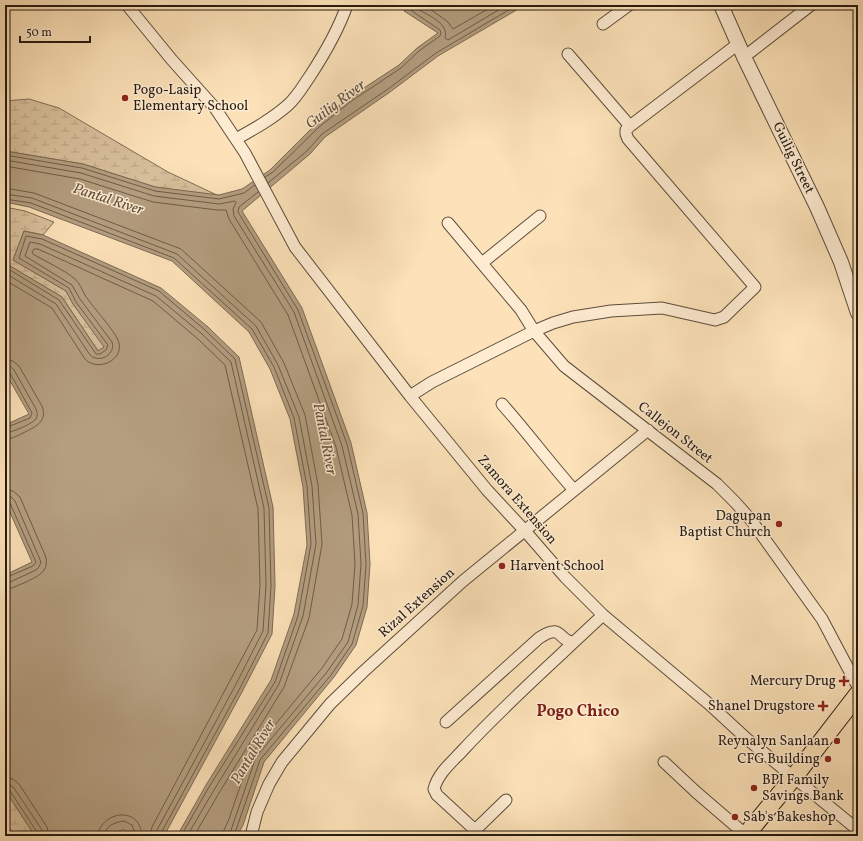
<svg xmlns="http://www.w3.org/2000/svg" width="863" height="841" font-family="Vollkorn,serif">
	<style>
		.wetland { fill: url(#wetland-marsh); stroke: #7f6e56 }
		.water { fill: #b49e80; stroke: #7b6a54 }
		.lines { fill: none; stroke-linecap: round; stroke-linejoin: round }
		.shore { stroke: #6d5c48; stroke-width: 1 }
		.river { stroke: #b49e80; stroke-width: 17 }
		.minor-casing { stroke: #5c4d3b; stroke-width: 13 }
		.tertiary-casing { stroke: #5c4d3b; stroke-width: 16 }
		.primary-casing { stroke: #261b11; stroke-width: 19 }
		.minor { stroke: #feecd2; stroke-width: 11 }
		.tertiary { stroke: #feecd2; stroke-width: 14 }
		.primary { stroke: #fde2b9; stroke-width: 17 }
		.poi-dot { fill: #8f2418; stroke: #feecd2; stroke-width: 1.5 }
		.labels { text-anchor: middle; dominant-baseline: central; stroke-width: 3; stroke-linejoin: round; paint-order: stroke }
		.poi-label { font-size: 14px; fill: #261b11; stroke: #feecd2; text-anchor: end }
		.street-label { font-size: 14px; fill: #261b11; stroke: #feecd2 }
		.water-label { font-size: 15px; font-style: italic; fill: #5f4f3d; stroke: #feecd2 }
		.quarter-label { font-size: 16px; font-weight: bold; fill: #7a1f14; stroke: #feecd2 }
	</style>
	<defs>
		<pattern id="wetland-marsh" width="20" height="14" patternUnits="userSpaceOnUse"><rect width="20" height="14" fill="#d8c09c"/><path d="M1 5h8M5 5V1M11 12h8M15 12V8" fill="none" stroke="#b9a485"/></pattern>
	</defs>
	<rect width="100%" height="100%" fill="#fde2b9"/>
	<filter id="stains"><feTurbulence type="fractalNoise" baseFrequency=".005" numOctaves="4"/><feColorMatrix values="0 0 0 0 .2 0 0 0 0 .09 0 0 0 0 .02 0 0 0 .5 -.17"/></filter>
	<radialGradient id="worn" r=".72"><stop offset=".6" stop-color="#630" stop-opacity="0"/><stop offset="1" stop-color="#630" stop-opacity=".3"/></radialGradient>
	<!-- wetland -->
	<path class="wetland" d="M29,99L59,108L168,172L219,196L155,187L83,164L5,151V101Z
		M5,207L25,211L54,222L43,235L24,231L13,260L66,291L73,304L105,347L98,351L62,297L5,263Z
		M5,790L35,836H5Z"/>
	<!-- water -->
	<path class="water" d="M410,5H525L438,56L390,92L325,137L310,154L242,211L302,308L351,443L367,513L370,564L367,607L356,645L334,677L264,762L243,825L237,836H177L206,785L271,680L294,614L307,545L303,487L290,419L270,369L249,332L172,261L29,207L5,202V151L83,164L155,187L219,195L242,189L270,170L315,125L347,99L399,65L417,48L438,33L404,11Z
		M24,231L43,235L161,288L208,327L239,357L273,507L275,586L272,634L242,692L164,836H127L124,829L109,836H35L5,790V575L32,562L5,501V425L29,414L5,372V263L62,297L98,351L104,347L73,304L66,291L13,260Z"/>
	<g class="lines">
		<!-- shore -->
		<path class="shore" d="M418,5V9C429,16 449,23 445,38L448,40L507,5
			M424,5L447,21L453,29L495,5
			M5,155L82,168L155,191L219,199L244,193L255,185
			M5,160L81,173L154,196L219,204L235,201L236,203L233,209L234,216L294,312L342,446L358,514L361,564L358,605L348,642L327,672L256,757L229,836
			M5,166L80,179L153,202L217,210H226L229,219L288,315L336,447L352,515L355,564L352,604L342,639L322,668L251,754L229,819L224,830L223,836
			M265,177L273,172L318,128L350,102L401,68L419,51L440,36L441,33L440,30L412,11V5
			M268,183L307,151L322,134L388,89L436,53L517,5
			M5,188L34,193L181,249L261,322L284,363L305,415L318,485L322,544L309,618L284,687L219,793L194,836
			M5,194L32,198L177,254L256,326L278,365L299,417L312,486L316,544L303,616L279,684L214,790L187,836
			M5,199L31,203L174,258L252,329L274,367L294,418L307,486L311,544L298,616L275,682L209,787L181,836
			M5,267L59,300L96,354H100L106,350L108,345L76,302L69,288L19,258L26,236L42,239L159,291L205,330L235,359L269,508L271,586L268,633L239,690L161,833V836
			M5,273L56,304L90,355C100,364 116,354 112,342L80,299L72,285L25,256L30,242L40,244L156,296L202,334L231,362L264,508L266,585L263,631L234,688L157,830L156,836
			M5,280L52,308L85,359C97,372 123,361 119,343C116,331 92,307 85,295C82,290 80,283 75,279C63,269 46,262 33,254L32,252L34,249H38L153,301L198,339L225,365L258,509L260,585L257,630L152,827L150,836
			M5,360L13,361L19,366L42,406C48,422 35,427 23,433C17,436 12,439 5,439
			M5,366H10L14,370L36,409C37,412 38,415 36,419C32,424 11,433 5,433
			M5,371L10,373L32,413L30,418L5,428
			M5,489L13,491L20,497L45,555C51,572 36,577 24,583C18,585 12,589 5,589
			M5,495L11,497L15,501L41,562L39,567L36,570L10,582L5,583
			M5,501H8L10,503L36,562L33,566L5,578
			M5,778L13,779L19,784L47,827L49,836
			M5,784L10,785L14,788L42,830L43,836
			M5,789L10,791L37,832L38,836
			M98,836C99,813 140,803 142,836
			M104,836C105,826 115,822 124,821L132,825L136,836
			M234,836L260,760L331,675L352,644L363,606L366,564L363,513L347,444L298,310L238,212L239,207L258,192"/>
		<!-- river -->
		<path class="river" d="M5,835V836"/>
		<!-- minor casing -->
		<g class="minor-casing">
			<path id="minor" d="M127,5L172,60L215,108L245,153L295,247L410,396L487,490L525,531L565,577L603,615L709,704L747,739L858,830
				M603,24L629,5
				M568,54L630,126
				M744,57L811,5
				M236,139C254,129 272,119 288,105C297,97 303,86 310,76C325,53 338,31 347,5
				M448,223L521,310L534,331L564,366L717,484L735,502L751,520L822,619L858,687
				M482,263L540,216
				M410,396L432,382L534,331L553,323L573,317L611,311L662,308L715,320L724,317L755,287L628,139L626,134V130L630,126L738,44
				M502,404C527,432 549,462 574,490
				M446,722L539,638C564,622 557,642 574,642L603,615
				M664,762L696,792L746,835
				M475,830L437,795L434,789C438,773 452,762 463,750C498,712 537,677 574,642
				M251,836L257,812L269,784L282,762L330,704L363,672L463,581L648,430
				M469,836L506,800"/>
		</g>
		<!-- tertiary casing -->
		<g class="tertiary-casing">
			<path id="tertiary" d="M721,5L744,57L817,207L841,262L858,313"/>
		</g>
		<!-- primary casing -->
		<g class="primary-casing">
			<path id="primary" d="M745,836L794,777L858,694"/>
		</g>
		<!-- minor -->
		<use href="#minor" class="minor"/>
		<!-- tertiary -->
		<use href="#tertiary" class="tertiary"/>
		<!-- primary -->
		<use href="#primary" class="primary"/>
	</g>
	<!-- markers -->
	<g class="poi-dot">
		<circle cx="125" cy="98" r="4"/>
		<circle cx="779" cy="524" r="4"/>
		<circle cx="502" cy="566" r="4"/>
		<path d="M842 675h4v4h4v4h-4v4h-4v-4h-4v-4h4z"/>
		<path d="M821 700h4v4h4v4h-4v4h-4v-4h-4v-4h4z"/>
		<circle cx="837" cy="741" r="4"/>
		<circle cx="828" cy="759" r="4"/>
		<circle cx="754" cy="788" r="4"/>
		<circle cx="735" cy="817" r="4"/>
	</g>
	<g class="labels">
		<!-- poi labels -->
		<g class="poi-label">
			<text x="133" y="90" text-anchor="start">Pogo-Lasip<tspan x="133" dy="16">Elementary School</tspan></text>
			<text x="771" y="516">Dagupan<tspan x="771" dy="16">Baptist Church</tspan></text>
			<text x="510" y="566" text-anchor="start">Harvent School</text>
			<text x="836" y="681">Mercury Drug</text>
			<text x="815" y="706">Shanel Drugstore</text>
			<text x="829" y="741">Reynalyn Sanlaan</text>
			<text x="820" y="759">CFG Building</text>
			<text x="762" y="780" text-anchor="start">BPI Family<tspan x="762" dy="16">Savings Bank</tspan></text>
			<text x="743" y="817" text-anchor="start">Sab's Bakeshop</text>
		</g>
		<!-- street labels -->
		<g class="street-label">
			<text transform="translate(793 158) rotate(64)">Guilig Street</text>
			<text transform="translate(675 433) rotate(38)">Callejon Street</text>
			<text transform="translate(517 500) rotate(49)">Zamora Extension</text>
			<text transform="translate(417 603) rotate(-42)">Rizal Extension</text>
		</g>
		<!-- water labels -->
		<g class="water-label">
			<text transform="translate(336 105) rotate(-37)">Guilig River</text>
			<text transform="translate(108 200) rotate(18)">Pantal River</text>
			<text transform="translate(324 439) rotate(79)">Pantal River</text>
			<text transform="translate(254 752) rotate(-59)">Pantal River</text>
		</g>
		<!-- quarter labels -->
		<g class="quarter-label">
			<text x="578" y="712">Pogo Chico</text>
		</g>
	</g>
	<!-- margin -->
	<rect width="863" height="841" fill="none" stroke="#fde2b9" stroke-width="20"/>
	<rect x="6" y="6" width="851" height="829" fill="none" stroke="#261b11" stroke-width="2"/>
	<rect x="10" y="10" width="843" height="821" fill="none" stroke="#261b11"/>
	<!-- scale -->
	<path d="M20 36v6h70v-6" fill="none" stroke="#261b11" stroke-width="2"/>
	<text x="26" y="36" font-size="12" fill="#261b11" stroke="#feecd2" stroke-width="3" paint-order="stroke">50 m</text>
	<rect width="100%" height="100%" filter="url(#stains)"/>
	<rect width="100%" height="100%" fill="url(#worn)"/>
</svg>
